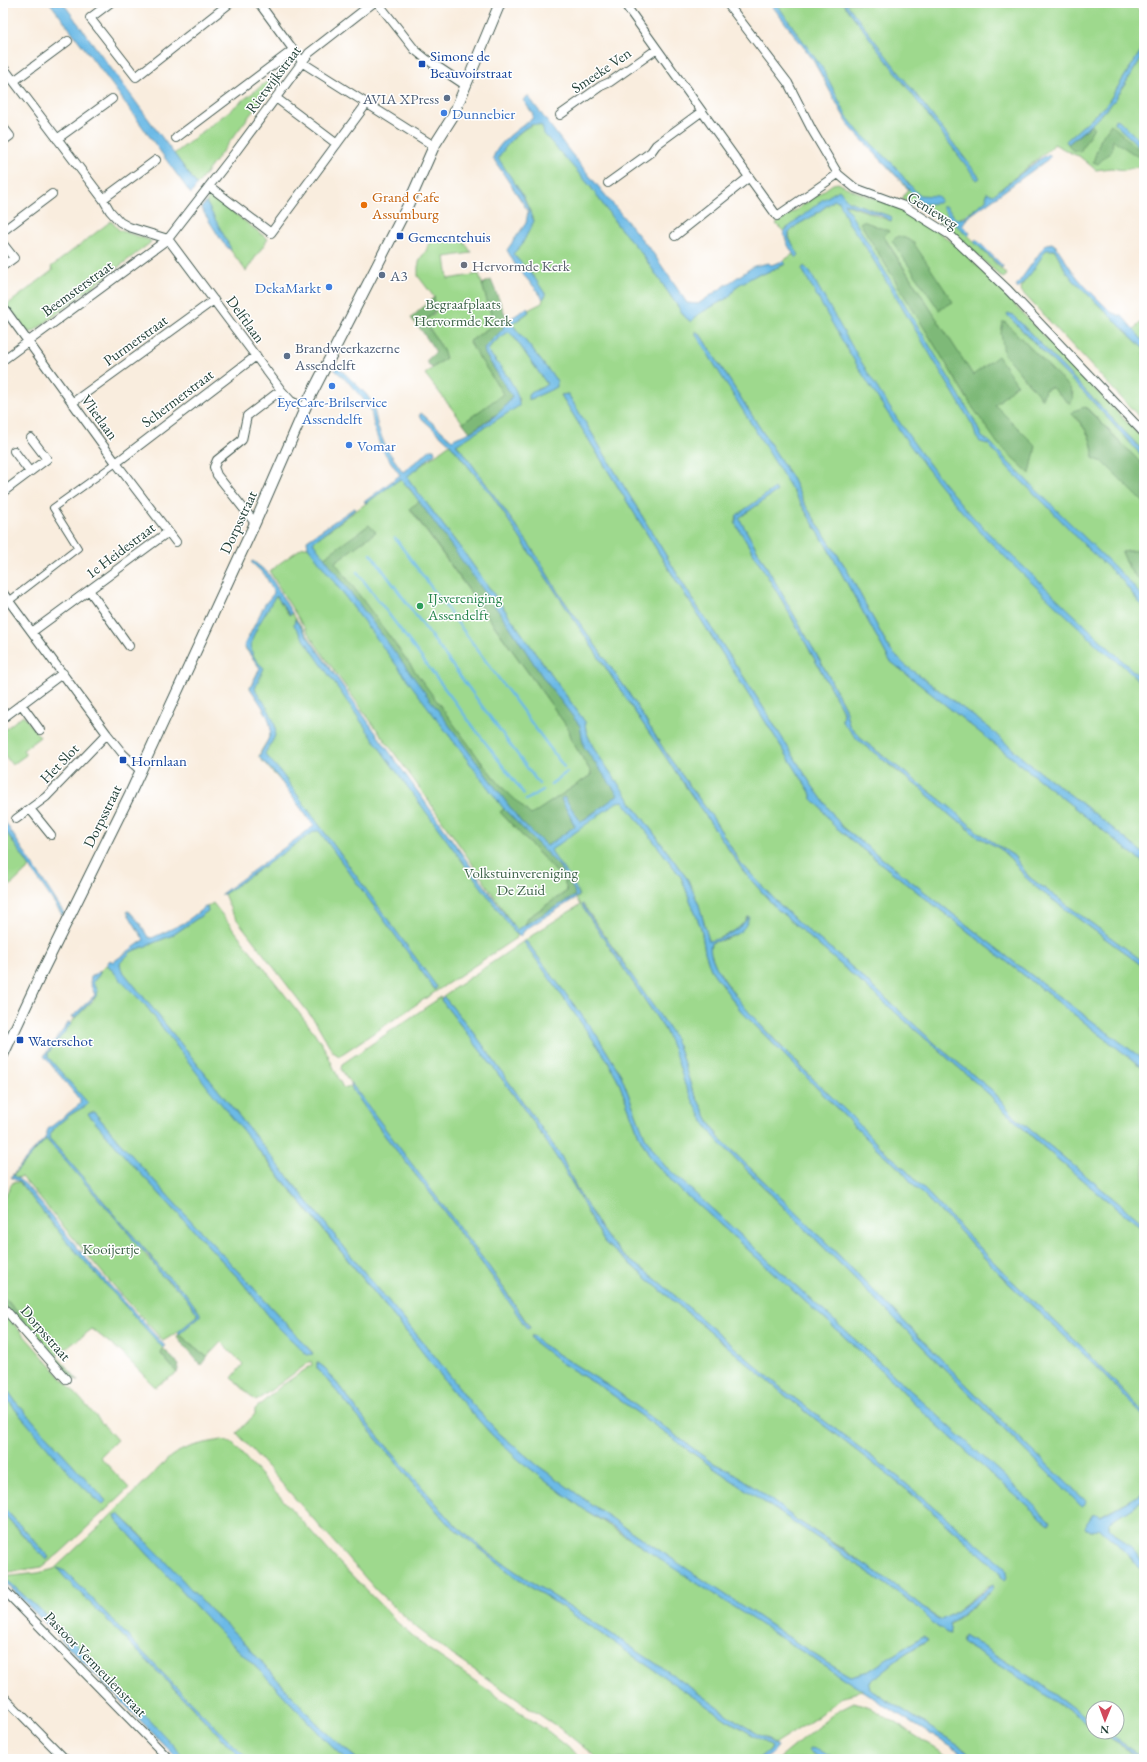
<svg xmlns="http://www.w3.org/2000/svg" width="1147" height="1762" font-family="'EB Garamond',serif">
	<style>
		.green { fill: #9ed98d; stroke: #5e8b60; fill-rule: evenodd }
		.forest { fill: #7eb978; stroke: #4e7b56 }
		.water { fill: #6cbae6; stroke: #467c8d }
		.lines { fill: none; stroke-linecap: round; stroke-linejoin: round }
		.stream { stroke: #6cbae6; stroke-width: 2.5 }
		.pedestrian-casing { stroke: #40574e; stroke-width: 8 }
		.minor-casing { stroke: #40574e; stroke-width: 10 }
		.tertiary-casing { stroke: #40574e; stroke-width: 12 }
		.pedestrian { stroke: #fff; stroke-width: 6 }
		.minor { stroke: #fff; stroke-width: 8 }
		.tertiary { stroke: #fff; stroke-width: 10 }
		.transit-dot { fill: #1a4fb4; stroke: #fff; stroke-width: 1.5 }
		.service-dot { fill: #5c6f8a; stroke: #fff; stroke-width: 1.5 }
		.shop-dot { fill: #3f7fe0; stroke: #fff; stroke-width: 1.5 }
		.food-dot { fill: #e8710a; stroke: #fff; stroke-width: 1.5 }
		.worship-dot { fill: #6b7280; stroke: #fff; stroke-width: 1.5 }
		.leisure-dot { fill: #2e9e5b; stroke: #fff; stroke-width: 1.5 }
		.labels { text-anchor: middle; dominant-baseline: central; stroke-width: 3; stroke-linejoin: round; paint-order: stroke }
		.transit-label { font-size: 15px; fill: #164399; stroke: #fff; text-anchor: start }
		.street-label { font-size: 15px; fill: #1f3d34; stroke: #fff }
		.service-label { font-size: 15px; fill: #4e5e75; stroke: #fff; text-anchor: start }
		.shop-label { font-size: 15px; fill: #366cbe; stroke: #fff; text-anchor: start }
		.food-label { font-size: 15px; fill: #c56008; stroke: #fff; text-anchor: start }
		.worship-label { font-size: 15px; fill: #5b616d; stroke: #fff; text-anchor: start }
		.park-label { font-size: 15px; fill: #3f644a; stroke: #fff }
		.leisure-label { font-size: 15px; fill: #27864d; stroke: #fff; text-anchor: start }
	</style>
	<rect width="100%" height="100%" fill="#fff"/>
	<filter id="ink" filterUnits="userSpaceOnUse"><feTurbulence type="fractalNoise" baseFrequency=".025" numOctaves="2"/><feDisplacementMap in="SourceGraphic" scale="8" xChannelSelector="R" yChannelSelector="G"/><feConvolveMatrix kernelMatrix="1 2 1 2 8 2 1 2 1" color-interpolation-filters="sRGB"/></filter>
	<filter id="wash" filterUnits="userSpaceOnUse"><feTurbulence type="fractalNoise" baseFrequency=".012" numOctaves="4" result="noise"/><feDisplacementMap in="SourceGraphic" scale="16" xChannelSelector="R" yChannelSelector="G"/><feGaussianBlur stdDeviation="0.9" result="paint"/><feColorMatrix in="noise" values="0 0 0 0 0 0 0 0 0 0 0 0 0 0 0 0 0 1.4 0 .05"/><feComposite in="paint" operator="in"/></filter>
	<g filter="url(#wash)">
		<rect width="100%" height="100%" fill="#f9edde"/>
		<!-- green -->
		<path class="green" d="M771,3H1132L1144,15V46L1107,104L1066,141L1068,144L1094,122L1115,100L1144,54V145L1119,120L1115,119L1114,123L1144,151V170L1137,167L1124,170L1111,168L1096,170L1079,156L1073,154L1054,144L1051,148L991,197L955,222L1007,275L1003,278L929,213L902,199L908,189L846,120L812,58Z
			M287,66L197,185L174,154Z
			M535,124L542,126L590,186L618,226L640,251L685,317L691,322L697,315L729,297L736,286L758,274H763L784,265L783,261L793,254L796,258C796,248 789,242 789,233L797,225L813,216L835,200L891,221V217L848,201L843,196L842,193L784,230V232L776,224L833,184L838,183C860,195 885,200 907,212C926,222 944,236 961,249L1144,440V452L1013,315L1008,313L1007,315L1090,399L1144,458V466L1087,408L1072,414C1084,426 1094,440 1093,458L1103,462L1144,503V552L1138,550L1122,552L1130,570L1144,585V854L1085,806L1027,762L988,727L905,665L890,650L846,568L804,503L792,478L700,334L695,331L822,538L890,661L1144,863V962L1029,877L1014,856L978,832L951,808L864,741L849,725L845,708L827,673L739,518L777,491L756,502L737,515L735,523L783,602L841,707L843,712L842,722L889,765L921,789L953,818L964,824L973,834L999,848L1011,859L1025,877L1038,889L1144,967V1060L1014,962L842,827L811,784L751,688L693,600L568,394L561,395L667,566L810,792L812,799L821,808L833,825L861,848L1144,1069V1224L1015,1117L993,1091L941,1049L835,952L801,925L776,901L740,862L713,818L668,756L626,689L558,592L533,550L464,453L456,444L520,400L508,377L488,351L491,345L507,332H509L514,337L547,384L543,387L532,391L528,399H531L550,389H554L557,381L512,324L529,312L528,310L542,303L543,299L546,295L513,254L522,244L534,220L522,194L497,158C504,148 523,126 535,124ZM862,226L889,231L883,235L973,376L1017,384L995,405L1036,446L973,408ZM1004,322L1070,389L1073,393L1069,403L1051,387L1045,390L1042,399C1024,377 996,353 1004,322Z
			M210,197H213L268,239L246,271L231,251L206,202Z
			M111,221L119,230L149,240L151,241L150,243L33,332H28L7,305L53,270L51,267Z
			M450,237C461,239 467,243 471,253L445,257L448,279L479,274L494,324L469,342L503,392V395L463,423L425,374L446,358L442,348L426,323V320L435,313L434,297L418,276V267L420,259L426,251L429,243L434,239Z
			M1046,249L1055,250L1066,271L1074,281L1144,349V422L1021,291L1022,285Z
			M1144,319V342L1143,343L1133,330Z
			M450,444L493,497L637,715L744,872L776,908L991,1096L996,1103C1043,1148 1092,1190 1144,1229V1413L1082,1347L1010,1279L901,1165L880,1147L742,1006L716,967L710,951L711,943C732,937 738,938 748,917C740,930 724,938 709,941L699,905L688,880L631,802L594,749L586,731L585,722L465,554L409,480L407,476Z
			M400,479L420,501L410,509L563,721L569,730L572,741L591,772V775L521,822L312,542Z
			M303,547H308L315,555L504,809L500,812L564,880L567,891L526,919L525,925L514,932L518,936L516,938L339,1056L333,1052L317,1024L232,913L224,894L315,830H318L284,785L259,757C261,748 267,744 270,735C275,719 258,700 250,688L260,668L245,648C250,636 264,598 277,597L289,615L292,613L367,722L512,924C481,875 447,827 413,779C364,711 312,645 270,572L280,563Z
			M23,715L40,737L23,750L26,755L12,765L3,753V731Z
			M619,795L681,877L701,928L705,952L711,970L741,1011L873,1145L901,1170L916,1188L957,1228L1003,1278L1096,1366L1144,1417V1492L1100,1516L1092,1515L1085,1530L1093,1531L1099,1528L1125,1551L1144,1573V1757L1105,1732H1117V1708H1093V1723L1041,1684L964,1635L962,1643L1031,1685L1093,1728V1732H1099L1142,1759H979L869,1688L870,1682L903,1655L928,1640L923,1636L869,1671L850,1676L827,1663L595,1507L537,1465L500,1434L471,1403L437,1359L365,1273L121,969L120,963L131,952L173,935L208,911L207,907L213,903L314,1032L326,1051L343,1088L351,1086L385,1136L434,1198L493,1278L528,1328L530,1327L490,1268L351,1084L341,1069L342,1064L345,1062L441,997V1000C483,1054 526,1108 562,1166C578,1191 589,1218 605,1243L787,1397L906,1489L994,1566L1000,1572L1001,1577L1004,1567L897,1476L780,1387L658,1281L624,1256L609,1240L600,1227L577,1189L561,1156L475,1034L443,996L540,930L580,905L576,898L579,897L547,846ZM583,904L623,962L679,1048L692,1089L709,1121L719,1138L804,1220L1017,1436L1086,1501L1079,1504L715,1138L665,1030L581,905ZM524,941L527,942L598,1037L621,1075L645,1137L664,1165L1005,1477L1049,1524L993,1476L922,1411L892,1380L694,1201L684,1194L652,1160L640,1138L618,1080L606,1058ZM531,1336H534L542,1344L615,1390L711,1462L732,1472L762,1493L797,1520L846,1551L941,1620L951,1615L986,1588L993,1585L989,1594L949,1625L951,1634L947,1633L936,1626L914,1604L871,1574L712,1467L603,1388L561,1363Z
			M3,827L30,867L10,886L3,873Z
			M107,964L125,985L146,1006L266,1160L413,1340L457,1396L493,1436L519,1460L585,1510L863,1691L843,1696L819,1716L775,1744L741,1724L673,1675L580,1613L525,1578L484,1550L453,1523L371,1428L326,1369L317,1362V1368L446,1522L519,1580L550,1599L727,1720L772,1746L770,1750L759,1759H598L565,1732L451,1654L417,1628L378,1592L237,1433L255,1414V1409L281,1386L312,1365L311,1361L256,1401L232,1378L243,1364L221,1342L207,1357L179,1334L200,1316L184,1291L161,1270L154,1260L49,1138C52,1126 74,1111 86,1106L48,1057V1053L75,1018L94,1000L98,991L93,982L99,975L100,971ZM94,1112C164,1195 240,1272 313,1353L307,1354L276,1325L241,1281L127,1159L88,1114Z
			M46,1139L126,1230L166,1280L180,1290L197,1313V1317L181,1330L163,1341L105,1276L22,1177L16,1178L13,1175Z
			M13,1182L20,1183L59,1232L163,1348L161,1354L177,1373L155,1387L121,1352L92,1329L56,1356L3,1296V1285L5,1283L3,1280V1199Z
			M3,1312L117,1440L100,1457L129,1488L60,1553L42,1567L3,1573V1513L27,1540L49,1557L3,1507V1394L19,1414L96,1500L102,1505L106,1501L16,1402L3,1384Z
			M222,1440L232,1443L336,1559L398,1623L427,1648L549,1732L583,1759H357L323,1730L239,1637L209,1609L139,1533L119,1514L117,1521L217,1629L269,1680L332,1747L347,1759H248L173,1684L65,1571L66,1579C126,1638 183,1699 242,1759H178L3,1580V1577L38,1573L54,1569L101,1525L170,1457C185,1446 204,1443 222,1440Z
			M1144,1499V1564L1134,1551L1109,1527V1522Z
			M854,1702L870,1707L952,1759H779L838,1710Z"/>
		<!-- forest -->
		<path class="forest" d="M1111,124L1142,153L1144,155V161L1113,140L1112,150L1098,164L1093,162L1101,138Z
			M1092,125L1094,127L1080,152L1072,150L1068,144Z
			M863,221L889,231L883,236L973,375L998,356L1017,384L995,405L1036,446L1030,474L998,444L973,408L862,226L860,223Z
			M898,236L908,239L913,242L953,302L939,310L892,241Z
			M491,280L507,319L504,320V329L491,342L485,354L512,396L503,410L470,432L463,423L503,394L469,342L494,324L482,284Z
			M434,297C436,311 436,310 426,320V323L442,348L446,358L432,368L426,361L436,352L422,331L411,318Z
			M1003,322H1005L1071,389L1073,398L1071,403H1069L1051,387L1045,390L1042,399L1004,354L1001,333Z
			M1085,407L1144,466V503L1103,462L1093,458C1094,440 1085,426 1072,414L1073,411Z
			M420,501L510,627L544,679L580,726L584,747L619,795L580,822L564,797L561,799L575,826L547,846L521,822L323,558L369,525L376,532L335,562L483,764L503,788L531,815L591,775V772L572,741L569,730L563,721L410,508Z
			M1138,550L1144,552V585L1130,570L1122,552Z
			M504,809C521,827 574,874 575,896L525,925L526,919L567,891L564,880L500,812Z
			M3,1296L78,1380L68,1378L3,1305Z
			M179,1334L207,1357L201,1365L178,1339L177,1336Z
			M163,1348L179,1365L177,1373L161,1354Z"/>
		<!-- water -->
		<path class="water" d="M50,3H63L197,185L191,194L113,86Z
			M770,3H776L823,69L848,118L859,132L894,165L908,183L919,195L938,196L941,200L939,203L924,204L917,198L851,128L846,120L812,58Z
			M843,3H846L980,178L977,180Z
			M1144,46V54L1115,100L1094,122L1068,144L1066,141L1107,104Z
			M528,96L570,152L653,253L687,303L698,304L754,266L769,263L771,265L783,261L785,264L763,274H758L737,286L729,297L697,315L691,322L685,317L640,251L618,226L590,186L544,134L542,126C538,125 533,123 529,126C517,132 505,147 498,158L522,194L534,221L522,244L513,254L534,277L546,295L543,299L536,289L517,268L507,250L526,223L528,211L493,158C498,142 518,129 532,119L533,114L523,100Z
			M1115,119L1119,120L1144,145V151L1114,123Z
			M1049,154L1051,156L1047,160L968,217L962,225L970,233L968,236L951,220L942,207L946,206L956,219L964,218L986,200L987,192L993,195L1040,159Z
			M839,190L848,201L892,217L891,221L880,215L844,203L973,418L982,437L990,442L1008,462L1129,581L1144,599V609L1121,579L1089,550L1047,506L1010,470L988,444L980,442L976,437L973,426L865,246L848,222L839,201L834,200L813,216L797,225L789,233V238L799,255L796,258C791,251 784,240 784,231L822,200Z
			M206,202L230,247L231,251L223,243L201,208Z
			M976,239L1003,266L1002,268L974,242Z
			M1052,243L1056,246L1073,272L1083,284L1111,312L1123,317L1144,342V349L1074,281L1066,271L1055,250H1046L1032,272L1018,289L1016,286L1046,244Z
			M804,266L810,272C852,348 896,425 952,493C979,526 1010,554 1041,583C1075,616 1109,648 1144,681V686L1122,665L1102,650C1065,613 1025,578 989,541C915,465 852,362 802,269Z
			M527,308L529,312L512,324L557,381V387L531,399H528V395C534,390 542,389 547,384L514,337L509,332H507L491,345L488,351C498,364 521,390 519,406L456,445L464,453L533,550L558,592L626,689L668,756L713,818L740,862L776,901L801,925L835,952L941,1049L993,1091L1015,1117L1144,1224V1229C1092,1190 1043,1148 996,1103L991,1096L776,908L744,872L637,715L493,497L450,444L419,416L421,413L452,440C458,436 465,435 472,431C487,422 504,412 512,396L485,354L484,348L503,329L504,320L510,319Z
			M1008,313L1013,315L1144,452V458L1090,399L1007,315Z
			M695,331L700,334L792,478L804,503L846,568L890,650L905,665L988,727L1027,762L1085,806L1144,854V863L890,661L822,538L696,335Z
			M336,365L366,394L373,404L378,428L386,448L403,472L431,449H434L435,453L408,476L409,480L465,554L585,722L586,731L594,749L631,802L688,880L699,905L709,941C725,938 741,929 749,916C746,935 727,938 711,943C700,975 816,1081 840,1105C854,1118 867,1133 880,1147L901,1165L1010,1279L1082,1347L1144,1413V1417L1096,1366L1003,1278L957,1228L916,1188L901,1170L873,1145L741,1011L711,970L705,952L701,928L681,877L623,801L617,802L551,850C559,867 573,876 579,896L526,929L520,936L514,932L385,756L294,625L295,619L516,930L575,896L574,890L559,866L504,809L308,547L307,540L354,508L356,509L313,542L521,822L547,846L575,826L561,799L564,797L581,822L618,795L584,747L580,726L544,679L510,627L410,489L400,479L366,503L364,502L400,475L381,448L375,431L370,407L349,383L334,369Z
			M568,394L693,600L751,688L811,784L842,827L1014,962L1144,1060V1069L861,848L833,825L821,808L812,799L810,792L667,566L561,395Z
			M775,488L777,491L739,518L827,673L845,708L849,725L864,741L951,808L978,832L1014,856L1029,877L1144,962V967L1038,889L1025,877L1011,859L999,848L973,834L964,824L953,818L921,789L859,741L842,722L843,712L841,707L783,602L735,523L737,515Z
			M253,561L268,573L292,613L290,615L277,597H275C270,604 267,612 262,619C251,639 244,651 264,668L255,689C262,700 279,721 275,735C274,740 267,749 265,754L280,771L437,987L435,990L319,831H315L224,894H221L314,826L277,776L259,757C262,749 268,742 270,734C274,719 257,700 250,688L260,668L244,646L265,604L274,593L265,575L251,562Z
			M3,819L64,913L63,916L3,827Z
			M582,904L672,1033L679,1048L692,1089L709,1121L719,1138L804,1220L1017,1436L1086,1501L1085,1505L1082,1507L1079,1504L715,1138L703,1121L685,1085L676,1056L665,1030L581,905Z
			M205,907H207L208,911L173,935L131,952L120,963L121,969L365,1273L437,1359L471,1403L500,1434L537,1465L595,1507L827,1663L850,1676L869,1671L923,1636L928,1639L903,1655L870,1682L869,1688L979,1759H971L912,1723L661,1560L612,1526L585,1510L519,1460L493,1436L457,1396L413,1340L209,1089L146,1006L125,985L107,964L110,960L113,962L144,940L127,912L129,911L139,922L148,937L152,938L184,923Z
			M523,941L527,942L598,1037L621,1075L645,1137L664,1165L1005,1477L1050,1521L1048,1524L993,1476L922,1411L892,1380L694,1201L684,1194L652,1160L640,1138L618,1080L606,1058Z
			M100,971L99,975L93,982L98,991L97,995L75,1018L72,1017L95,995L90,983L91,977Z
			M443,996L475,1034L561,1156L577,1189L600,1227L609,1240L624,1256L658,1281L780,1387L897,1476L1005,1567L1007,1577L1004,1580L1001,1577L1000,1572L994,1566L906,1489L787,1397L605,1243C589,1218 578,1191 562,1166C526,1108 483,1054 441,1000Z
			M69,1022L71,1024L48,1053V1057L88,1103C86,1107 82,1108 78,1110C68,1116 52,1127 49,1138L154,1260L161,1270L184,1291L200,1313V1316L179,1334L178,1332L197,1316V1313L180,1290L161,1275L148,1255L137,1245L126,1230L46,1139L13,1175L25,1184L96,1270L165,1346L163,1348L68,1243L20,1183L11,1177L30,1154L45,1138L48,1129L80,1104V1100L44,1056Z
			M351,1083L490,1268L530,1328L527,1329L493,1278L434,1198L385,1136L352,1089Z
			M94,1112C164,1195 241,1272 313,1354L307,1355L276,1325L241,1281L127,1159L88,1114Z
			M531,1336H534L542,1344L615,1390L711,1462L732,1472L762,1493L797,1520L890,1581L937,1618L941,1620L951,1615L993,1585L994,1589L949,1624L951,1634L947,1633L936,1626L914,1604L871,1574L712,1467L603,1388L561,1363L533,1341Z
			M317,1362L326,1369L371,1428L453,1523L484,1550L525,1578L580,1613L673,1675L741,1724L778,1746C772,1754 769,1759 759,1759L770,1750L772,1746L727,1720L550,1599L519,1580L446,1522L317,1368Z
			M3,1384L16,1402L106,1501L102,1505L71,1475L19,1414L3,1394Z
			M1144,1492V1499L1109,1522V1527C1121,1541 1144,1553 1144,1573L1125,1551L1099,1528L1093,1531L1085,1530L1084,1527L1094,1513L1101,1516Z
			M3,1507L44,1551L49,1558L46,1560L3,1513Z
			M119,1514L159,1554L209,1609L239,1637L323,1730L357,1759H347L332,1747L269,1680L217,1629L117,1521L115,1515Z
			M57,1568L65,1571L84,1590L173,1684L248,1759H242C184,1699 126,1638 66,1579Z
			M6,1579L75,1642L99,1672L119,1687L186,1759H178L3,1580Z
			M964,1635L1041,1684L1093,1723V1728L1031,1685L962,1643Z
			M1099,1732H1105L1144,1757V1759Z
			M809,1748L818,1749L834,1759H823L810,1752Z"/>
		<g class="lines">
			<!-- stream -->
			<path class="stream" d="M395,538L564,767
				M371,554L539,784
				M357,572L524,794
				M551,784L567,772
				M526,800L543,790"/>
		</g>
	</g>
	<g filter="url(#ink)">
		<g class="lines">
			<!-- pedestrian casing -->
			<g class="pedestrian-casing">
				<path id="pedestrian" d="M9,601L78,548L53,508L116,463"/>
			</g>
			<!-- minor casing -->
			<g class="minor-casing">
				<path id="minor" d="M110,3L90,18L136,77L230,3
					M259,3L303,63L434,146
					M378,3L415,50L426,59L465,85
					M624,3L777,216L838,174
					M727,3L788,83L812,130L838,174L855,188L904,206L950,235L1008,290L1144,433
					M3,67L103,199L110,211L120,222L129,227L168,239L281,390L291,401L306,408
					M14,81L68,41
					M276,98L337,144
					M560,115L601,86L610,82L657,49
					M3,127L10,136L3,141
					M176,138L293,50
					M57,139L112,99
					M608,183L651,152L656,145L701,112
					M209,186L271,233L367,103
					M103,199L156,160
					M3,231L52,194
					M675,236L748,178
					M3,244L14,258L3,266
					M3,307L116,463L176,542
					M3,360L168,239L234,154L309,53L373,3
					M72,403L214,300
					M14,451L30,472
					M116,463L256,356
					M3,492L47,459L31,438
					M255,523L217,475L214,467L217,460L242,440L247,416L281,390
					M89,590L129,646
					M3,593L107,734L123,754L141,771
					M32,632L168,532
					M21,704L40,730
					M3,718L63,673
					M30,809L51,835
					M16,819L46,797L107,734
					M3,1307L66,1379
					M3,1589L169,1759
					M3,1696L65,1759"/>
			</g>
			<!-- tertiary casing -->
			<g class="tertiary-casing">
				<path id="tertiary" d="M3,1055L41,974L129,796L255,523L310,397L407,207L434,146L453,116L500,3"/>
			</g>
			<!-- pedestrian -->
			<use href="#pedestrian" class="pedestrian"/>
			<!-- minor -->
			<use href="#minor" class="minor"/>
			<!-- tertiary -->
			<use href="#tertiary" class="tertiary"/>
		</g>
	</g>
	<!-- markers -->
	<g class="transit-dot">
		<rect x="418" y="60" width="8" height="8" rx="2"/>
		<rect x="396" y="232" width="8" height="8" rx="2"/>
		<rect x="119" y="756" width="8" height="8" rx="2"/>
		<rect x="16" y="1036" width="8" height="8" rx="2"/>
	</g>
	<g class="service-dot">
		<circle cx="447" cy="98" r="4"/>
		<circle cx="382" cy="275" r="4"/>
		<circle cx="287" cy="356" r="4"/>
	</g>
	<g class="shop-dot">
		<circle cx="444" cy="113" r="4"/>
		<circle cx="329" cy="287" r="4"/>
		<circle cx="332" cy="386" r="4"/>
		<circle cx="349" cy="445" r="4"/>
	</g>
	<circle class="food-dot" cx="364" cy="205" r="4"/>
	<circle class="worship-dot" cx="464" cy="265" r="4"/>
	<circle class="leisure-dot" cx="420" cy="606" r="4"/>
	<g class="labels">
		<!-- transit labels -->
		<g class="transit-label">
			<text x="430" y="55">Simone de<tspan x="430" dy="17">Beauvoirstraat</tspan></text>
			<text x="408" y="236">Gemeentehuis</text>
			<text x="131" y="760">Hornlaan</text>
			<text x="28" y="1040">Waterschot</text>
		</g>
		<!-- street labels -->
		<g class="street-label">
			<text transform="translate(601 70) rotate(-34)">Smeeke Ven</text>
			<text transform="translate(273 79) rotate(-53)">Rietwijkstraat</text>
			<text transform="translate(933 210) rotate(32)">Genieweg</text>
			<text transform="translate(77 288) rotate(-36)">Beemsterstraat</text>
			<text transform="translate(246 319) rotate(54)">Delftlaan</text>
			<text transform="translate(135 340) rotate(-36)">Purmerstraat</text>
			<text transform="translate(177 398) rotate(-37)">Schermerstraat</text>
			<text transform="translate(100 417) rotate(54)">Vlietlaan</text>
			<text transform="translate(238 522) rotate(-65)">Dorpsstraat</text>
			<text transform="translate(120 550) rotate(-37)">1e Heidestraat</text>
			<text transform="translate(59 763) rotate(-46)">Het Slot</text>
			<text transform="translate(102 816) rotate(-64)">Dorpsstraat</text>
			<text transform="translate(46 1333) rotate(49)">Dorpsstraat</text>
			<text transform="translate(96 1664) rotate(46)">Pastoor Vermeulenstraat</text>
		</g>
		<!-- service labels -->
		<g class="service-label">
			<text x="439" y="98" text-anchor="end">AVIA XPress</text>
			<text x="390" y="275">A3</text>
			<text x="295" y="347">Brandweerkazerne<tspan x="295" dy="17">Assendelft</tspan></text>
		</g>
		<!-- shop labels -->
		<g class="shop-label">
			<text x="452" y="113">Dunnebier</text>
			<text x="321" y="287" text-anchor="end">DekaMarkt</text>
			<text x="332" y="401" text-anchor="middle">EyeCare-Brilservice<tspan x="332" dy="17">Assendelft</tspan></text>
			<text x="357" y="445">Vomar</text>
		</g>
		<!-- food labels -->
		<g class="food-label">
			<text x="372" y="196">Grand Cafe<tspan x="372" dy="17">Assumburg</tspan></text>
		</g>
		<!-- worship labels -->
		<g class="worship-label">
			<text x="472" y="265">Hervormde Kerk</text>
		</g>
		<!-- park labels -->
		<g class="park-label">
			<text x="463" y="303">Begraafplaats<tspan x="463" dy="17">Hervormde Kerk</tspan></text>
			<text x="521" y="872">Volkstuinvereniging<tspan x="521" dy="17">De Zuid</tspan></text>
			<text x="111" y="1248">Kooijertje</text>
		</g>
		<!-- leisure labels -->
		<g class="leisure-label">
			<text x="428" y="597">IJsvereniging<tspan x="428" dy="17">Assendelft</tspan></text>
		</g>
	</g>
	<!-- margin -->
	<rect width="1147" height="1762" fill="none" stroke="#fff" stroke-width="16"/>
	<!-- north arrow -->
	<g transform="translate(1105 1720) rotate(181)"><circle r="19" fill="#ffffff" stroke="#a5b1ae"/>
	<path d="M0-3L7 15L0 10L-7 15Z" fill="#d1495b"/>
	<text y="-6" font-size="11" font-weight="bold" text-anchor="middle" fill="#1f3d34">N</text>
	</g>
</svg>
